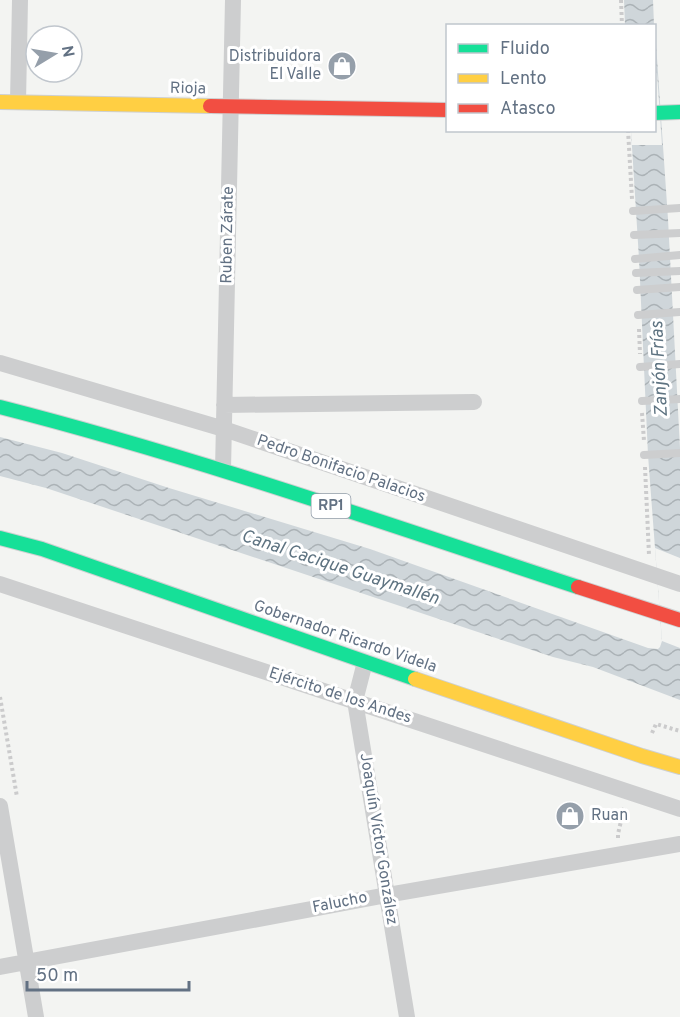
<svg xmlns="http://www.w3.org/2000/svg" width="680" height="1017" font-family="Overpass,sans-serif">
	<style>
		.water { fill: url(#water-waves) }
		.pier { fill: #f3f4f2 }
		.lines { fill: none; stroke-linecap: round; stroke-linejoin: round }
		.fast-casing { stroke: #ced0d1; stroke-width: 16 }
		.slow-casing { stroke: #ced0d1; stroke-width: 16 }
		.jam-casing { stroke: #ced0d1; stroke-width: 16 }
		.path { stroke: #cbcbcc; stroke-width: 4; stroke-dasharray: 3 3; stroke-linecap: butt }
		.lane { stroke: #cdcecf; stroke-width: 8 }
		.street { stroke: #cdcecf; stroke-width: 16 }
		.fast { stroke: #16e098; stroke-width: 14 }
		.slow { stroke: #ffcf43; stroke-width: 14 }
		.jam { stroke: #f24e42; stroke-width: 14 }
		.labels { text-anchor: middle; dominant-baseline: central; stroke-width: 6; stroke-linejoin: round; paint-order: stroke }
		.shield { fill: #fff; stroke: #919ca8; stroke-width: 1.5 }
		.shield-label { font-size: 15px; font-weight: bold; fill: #627183 }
		.poi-label { font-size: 16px; fill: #627183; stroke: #fff; text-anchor: end }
		.street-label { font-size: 16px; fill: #627183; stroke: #fff }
		.water-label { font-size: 18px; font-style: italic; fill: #5e7381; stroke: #fff }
	</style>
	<defs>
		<pattern id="water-waves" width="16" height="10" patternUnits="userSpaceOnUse" patternTransform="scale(1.5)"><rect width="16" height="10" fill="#cfd6da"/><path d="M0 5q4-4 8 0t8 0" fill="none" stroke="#abb2b6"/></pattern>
	</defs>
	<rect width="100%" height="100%" fill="#f3f4f2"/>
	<!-- water -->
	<path class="water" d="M624,0H653L654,25H625Z
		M655,29L668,219L680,448V700L593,667L553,657L46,488L0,476V437L62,453L169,488L370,549L648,648L658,649L660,647L662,641L648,455L639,259L631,131L654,130Z"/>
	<!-- pier -->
	<path class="pier" d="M657,73L662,145H632L631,131L654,130V74Z
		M655,548L680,558V648L662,641Z"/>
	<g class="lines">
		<!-- fast casing -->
		<g class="fast-casing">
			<path id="fast" d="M654,113L680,112
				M0,407C196,457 387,524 578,587
				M0,538L42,549L415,679"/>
		</g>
		<!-- slow casing -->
		<g class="slow-casing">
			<path id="slow" d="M0,102L210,106
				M415,679L642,756L680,767"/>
		</g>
		<!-- jam casing -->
		<g class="jam-casing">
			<path id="jam" d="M210,106L448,110
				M578,587L680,620"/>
		</g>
		<!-- path -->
		<path class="path" d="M621,0L622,26
			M628,130L632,199
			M639,329L640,354
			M642,413L644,441
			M645,467L649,555
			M0,697L17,797
			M652,733L656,724L680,731
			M618,838V834L624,808"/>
		<!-- lane -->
		<path class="lane" d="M633,211L680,208
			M634,235L680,233
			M635,259L680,255
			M636,273L680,271
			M637,290L680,287
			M638,315L680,312
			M640,367L680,364
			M642,401L680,399
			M644,455L680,453"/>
		<!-- street -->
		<path class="street" d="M18,102L20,0
			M0,363L224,429L680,584
			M224,405L474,402
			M223,470L233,0
			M0,584L680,809
			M365,662L355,701L407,1017
			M0,806L36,1017
			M0,967L387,895L680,844"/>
		<!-- fast -->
		<use href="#fast" class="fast"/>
		<!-- slow -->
		<use href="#slow" class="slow"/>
		<!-- jam -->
		<use href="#jam" class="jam"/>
	</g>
	<!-- icons -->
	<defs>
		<g id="shop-disc" transform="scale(1.5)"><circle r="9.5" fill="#959faa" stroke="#fff"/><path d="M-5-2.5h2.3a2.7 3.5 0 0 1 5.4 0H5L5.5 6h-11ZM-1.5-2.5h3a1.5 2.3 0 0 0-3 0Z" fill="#fff"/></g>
	</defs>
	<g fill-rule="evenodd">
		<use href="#shop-disc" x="342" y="66"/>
		<use href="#shop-disc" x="570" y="816"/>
	</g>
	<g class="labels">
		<!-- shield labels -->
		<rect class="shield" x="311.5" y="494" width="39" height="24" rx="4.5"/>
		<g class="shield-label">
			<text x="331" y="506">RP1</text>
		</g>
		<!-- poi labels -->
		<g class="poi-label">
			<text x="321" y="57">Distribuidora<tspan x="321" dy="18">El Valle</tspan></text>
			<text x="591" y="816" text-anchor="start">Ruan</text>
		</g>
		<!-- street labels -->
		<g class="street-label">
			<text transform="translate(188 89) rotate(1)">Rioja</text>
			<text transform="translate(228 235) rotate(-89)">Ruben Zárate</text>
			<text transform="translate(341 469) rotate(19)">Pedro Bonifacio Palacios</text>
			<text transform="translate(345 637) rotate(19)">Gobernador Ricardo Videla</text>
			<text transform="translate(340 696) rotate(18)">Ejército de los Andes</text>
			<text transform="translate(378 839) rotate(81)">Joaquín Víctor González</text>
			<text transform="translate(340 903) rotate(-11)">Falucho</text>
		</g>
		<!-- water labels -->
		<g class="water-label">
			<text transform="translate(660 369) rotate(-93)">Zanjón Frías</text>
			<text transform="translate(340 568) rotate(18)">Canal Cacique Guaymallén</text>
		</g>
	</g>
	<!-- legend -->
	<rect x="446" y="24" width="210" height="108" fill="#ffffff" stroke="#c0c6cd" stroke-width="1.5"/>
	<rect x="458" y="44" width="30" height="9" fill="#16e098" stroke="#c0c6cd" stroke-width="1.5"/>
	<text x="500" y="54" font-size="18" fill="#627183">Fluido</text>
	<rect x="458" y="74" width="30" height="9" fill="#ffcf43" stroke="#c0c6cd" stroke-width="1.5"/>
	<text x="500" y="84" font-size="18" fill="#627183">Lento</text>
	<rect x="458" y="104" width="30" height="9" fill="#f24e42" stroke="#c0c6cd" stroke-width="1.5"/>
	<text x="500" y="114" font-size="18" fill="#627183">Atasco</text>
	<!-- north arrow -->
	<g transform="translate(54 54) rotate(79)"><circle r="28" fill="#ffffff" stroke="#c0c6cd" stroke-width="1.5"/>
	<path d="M0-4.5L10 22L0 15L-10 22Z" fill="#959faa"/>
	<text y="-9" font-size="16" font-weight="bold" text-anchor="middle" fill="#627183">N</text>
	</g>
	<!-- scale -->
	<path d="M27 981v9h162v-9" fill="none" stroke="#627183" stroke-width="3"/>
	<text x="36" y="981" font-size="18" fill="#627183" stroke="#ffffff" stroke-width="4.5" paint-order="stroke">50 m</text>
</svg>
